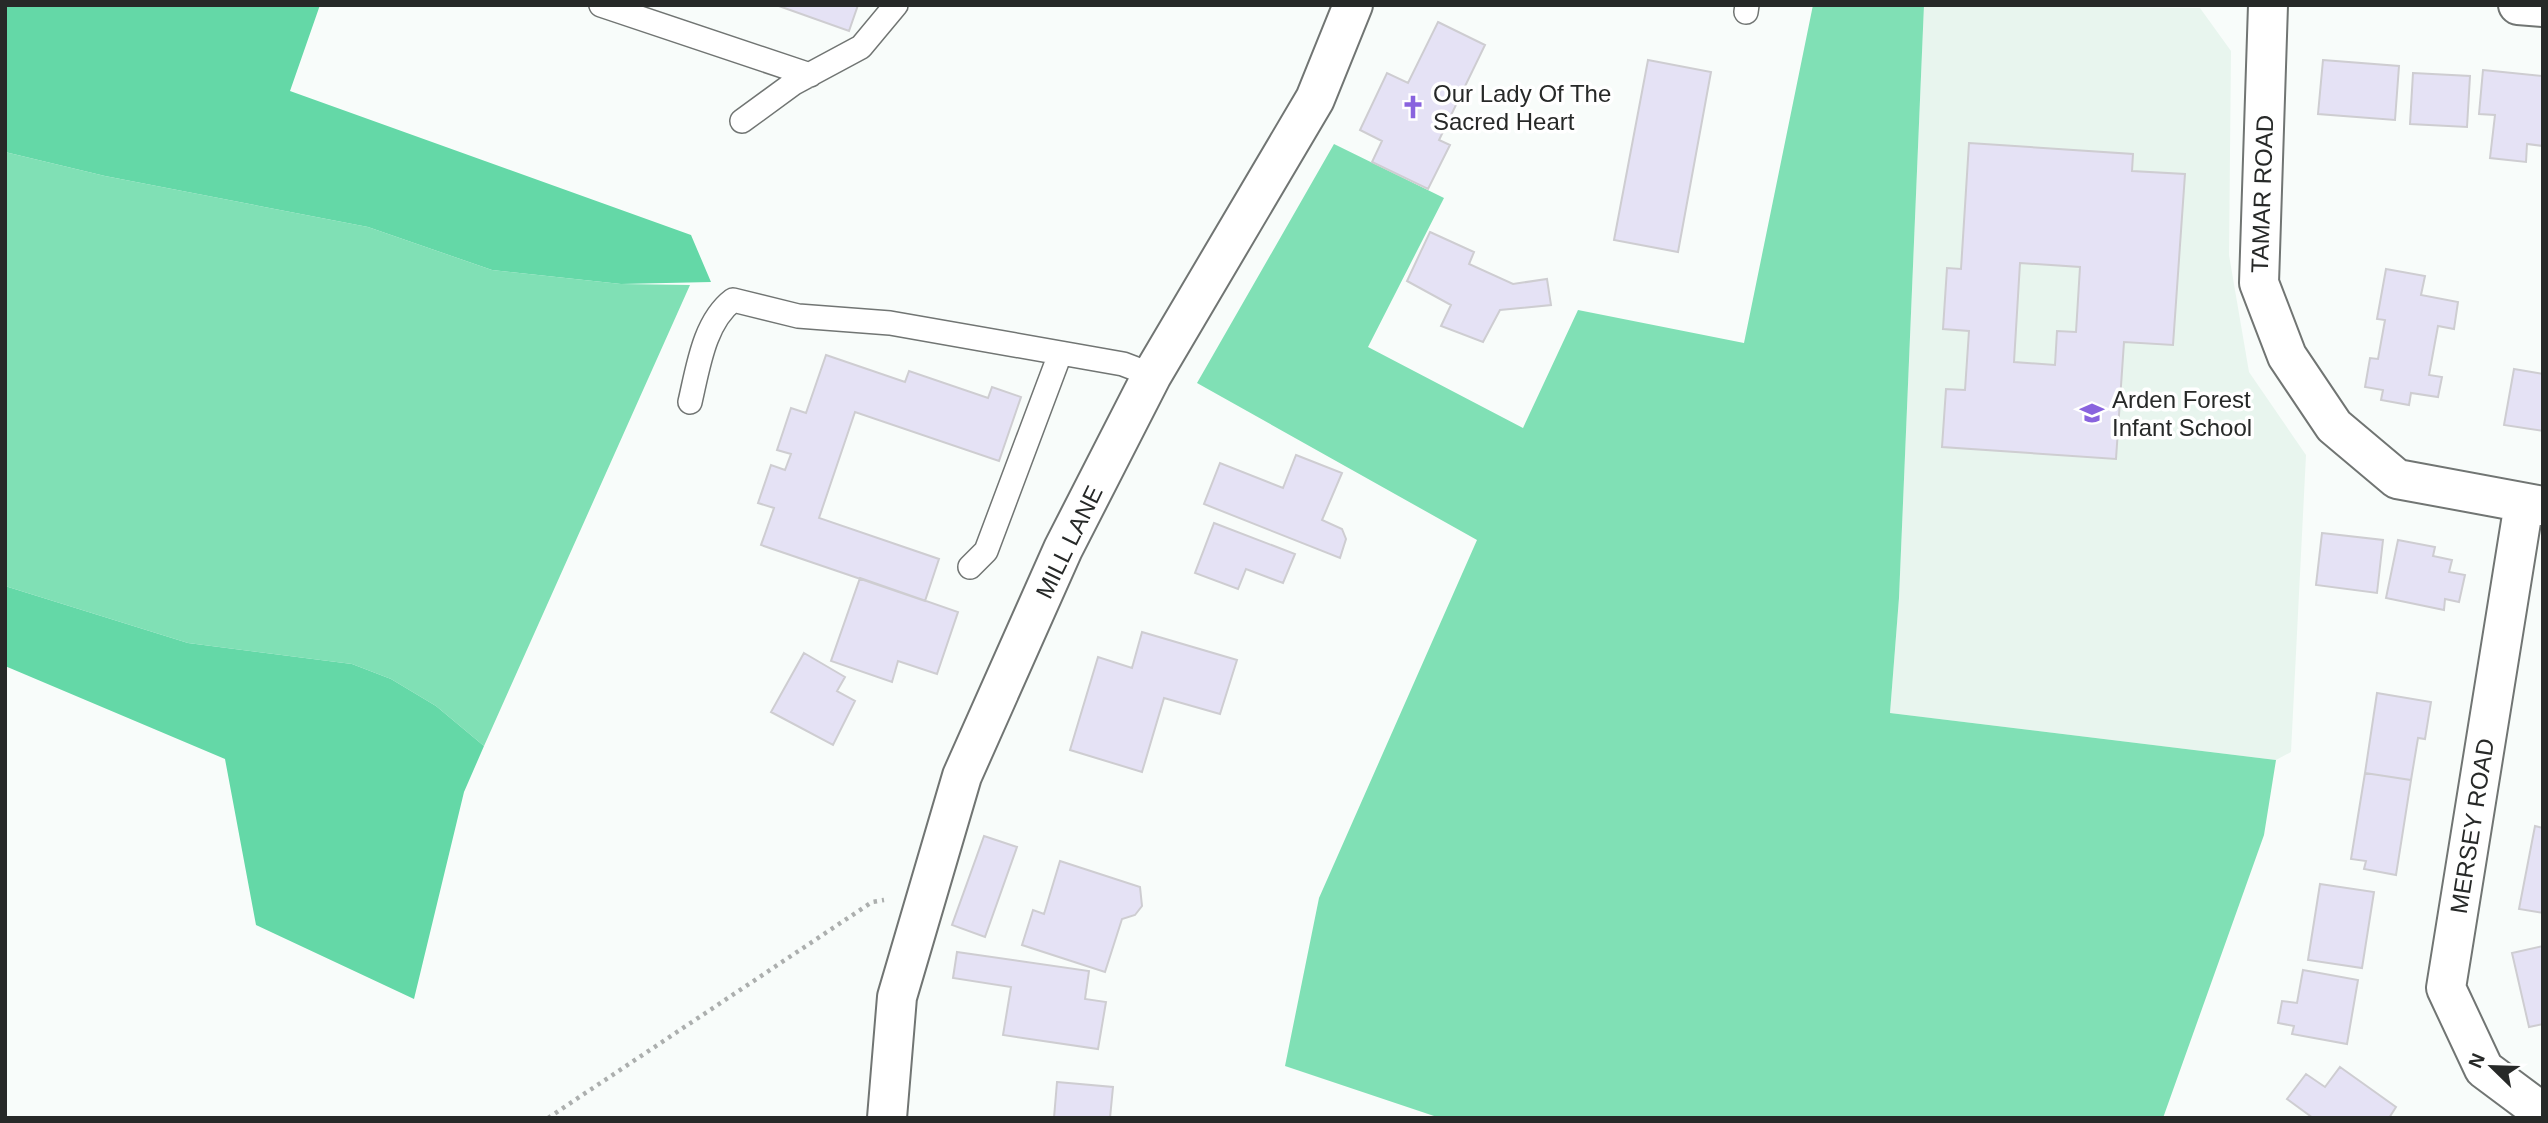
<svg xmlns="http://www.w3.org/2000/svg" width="2548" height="1123" font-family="Helvetica,sans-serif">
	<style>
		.built { fill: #e8f5ee }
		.green { fill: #80e0b5 }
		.forest { fill: #64d8a7 }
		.building { fill: #e5e2f5; stroke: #cecdd1; stroke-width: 2; fill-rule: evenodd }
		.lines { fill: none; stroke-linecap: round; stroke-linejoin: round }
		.lane-casing { stroke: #717573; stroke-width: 26 }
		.street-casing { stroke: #717573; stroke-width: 42 }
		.path { stroke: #acafae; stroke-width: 4.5; stroke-dasharray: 3.5 5; stroke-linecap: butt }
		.lane { stroke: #fff; stroke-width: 23 }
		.street { stroke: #fff; stroke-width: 38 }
		.labels { text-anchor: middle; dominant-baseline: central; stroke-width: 7; stroke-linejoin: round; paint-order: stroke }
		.poi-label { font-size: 24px; fill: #272928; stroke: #fff; text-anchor: start }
		.street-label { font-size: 24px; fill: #272928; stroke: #fff }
	</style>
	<rect width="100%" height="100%" fill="#f8fcfa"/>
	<!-- built -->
	<path class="built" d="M1924,5L2200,8L2231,51L2229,255L2249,372L2306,455L2291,752L2276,760L1890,713L1899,598Z"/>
	<!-- green -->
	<path class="green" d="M1813,5H1924L1899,598L1890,713L2276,760L2264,835L2163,1118H1440L1285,1066L1319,898L1477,540L1197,383L1334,144L1444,198L1368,347L1523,428L1578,310L1744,343Z
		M5,152L105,176L368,227L492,270L621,284L690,285L484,746L436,706L391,679L352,664L188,643L5,586Z"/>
	<!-- forest -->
	<path class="forest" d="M5,5H320L290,91L691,235L711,282L621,284L492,270L368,227L105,176L5,152Z
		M5,586L188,643L352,664L391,679L436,706L484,746L464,792L414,999L256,925L225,759L5,666Z"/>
	<!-- building -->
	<path class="building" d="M776,5H858L849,31Z
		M1438,22L1485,45L1439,140L1450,145L1428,189L1372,162L1382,141L1360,130L1387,73L1408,83Z
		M1648,60L1711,72L1678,252L1614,240Z
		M2323,60L2399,66L2395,120L2318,114Z
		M2483,70L2543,76V146L2527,144L2526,162L2490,158L2495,115L2479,114Z
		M2413,73L2470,76L2467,127L2410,124Z
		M1969,143L2133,154L2132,171L2185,174L2173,345L2124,342L2116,459L1942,447L1946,389L1965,390L1969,331L1943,329L1947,268L1961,269ZM2020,263L2080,267L2076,332L2057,331L2055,365L2014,362Z
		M1430,232L1474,252L1469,264L1513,284L1547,279L1551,305L1500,310L1483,342L1441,326L1451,305L1407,281Z
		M2386,269L2425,276L2421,295L2458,302L2454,329L2438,326L2429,375L2442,377L2438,397L2411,393L2409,405L2381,400L2383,390L2365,387L2370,358L2378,359L2385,320L2377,319Z
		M826,355L905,382L909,371L988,398L992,387L1021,397L999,461L855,412L819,518L939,559L925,601L761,545L774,508L758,503L771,465L785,470L791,454L777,450L791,408L806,413Z
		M2514,369L2543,374V431L2504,425Z
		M1296,455L1342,473L1322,520L1342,529L1346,539L1340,558L1204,504L1220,463L1283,488Z
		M1214,523L1295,554L1283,583L1246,569L1238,589L1195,573Z
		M2322,533L2383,540L2377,593L2316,585Z
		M2398,540L2435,547L2433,556L2452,560L2449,572L2465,575L2459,602L2445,599L2444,610L2386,598Z
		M860,578L958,612L937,674L898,661L892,682L831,661Z
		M1142,632L1237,660L1220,714L1164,698L1142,772L1070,750L1098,657L1132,668Z
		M804,653L845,677L837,691L855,701L833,745L771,712Z
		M2377,693L2431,702L2425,739L2418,738L2411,780L2365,773Z
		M2365,773L2411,780L2396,875L2364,869L2366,861L2351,859Z
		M2535,826L2543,828V913L2519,909Z
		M984,836L1017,847L985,937L952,925Z
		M1060,861L1140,887L1142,906L1135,915L1122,919L1105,972L1022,945L1033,910L1044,914Z
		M2320,884L2374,892L2362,968L2308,960Z
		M2543,946V1024L2529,1027L2512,953Z
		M957,952L1089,971L1085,999L1106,1002L1098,1049L1003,1035L1011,987L953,978Z
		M2303,970L2358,980L2347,1044L2292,1034L2294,1026L2278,1023L2282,1001L2297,1003Z
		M2340,1067L2396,1107L2389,1118H2313L2287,1099L2306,1074L2325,1087Z
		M1057,1082L1113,1087L1110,1118H1054Z"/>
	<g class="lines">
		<!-- lane casing -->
		<g class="lane-casing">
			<path id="lane" d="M601,5L810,75
				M1746,12L1747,5
				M742,121L794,83L861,47L896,5
				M690,402C698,368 704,322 733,300L798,316L890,323L1123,364L1152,375
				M970,567L986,551L1060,354"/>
		</g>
		<!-- street casing -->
		<g class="street-casing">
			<path id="street" d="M2268,5L2259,283L2287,356L2334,426L2397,479L2543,506
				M2518,5L2543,7
				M2524,503L2446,988L2484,1069L2543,1113
				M887,1118L897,997L962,776L1063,549L1152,375L1315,99L1353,5"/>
		</g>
		<!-- path -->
		<path class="path" d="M548,1118L872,902L884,900"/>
		<!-- lane -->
		<use href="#lane" class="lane"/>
		<!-- street -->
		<use href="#street" class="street"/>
	</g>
	<!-- icons -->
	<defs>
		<g id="church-bare" transform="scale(1.89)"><path d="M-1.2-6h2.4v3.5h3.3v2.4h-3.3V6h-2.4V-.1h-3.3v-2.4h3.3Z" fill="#8963de" stroke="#fff" stroke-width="2.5" paint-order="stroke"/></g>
		<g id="school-bare" transform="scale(1.89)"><path d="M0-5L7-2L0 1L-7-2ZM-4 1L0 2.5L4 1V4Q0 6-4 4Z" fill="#8963de" stroke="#fff" stroke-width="2.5" paint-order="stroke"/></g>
	</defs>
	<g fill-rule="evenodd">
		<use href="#church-bare" x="1413" y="107"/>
		<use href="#school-bare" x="2092" y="413"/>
	</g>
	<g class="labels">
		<!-- poi labels -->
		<g class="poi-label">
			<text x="1433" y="93">Our Lady Of The<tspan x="1433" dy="28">Sacred Heart</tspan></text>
			<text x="2112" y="399">Arden Forest<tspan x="2112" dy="28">Infant School</tspan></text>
		</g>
		<!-- street labels -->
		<g class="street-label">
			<text transform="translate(2262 194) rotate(-88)">TAMAR ROAD</text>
			<text transform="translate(1069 542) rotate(-64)">MILL LANE</text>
			<text transform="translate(2472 826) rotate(-81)">MERSEY ROAD</text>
		</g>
	</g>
	<!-- border -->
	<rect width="2548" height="1123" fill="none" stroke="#272928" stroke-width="14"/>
	<!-- north arrow -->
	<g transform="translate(2492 1067) rotate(293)" stroke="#ffffff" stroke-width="5" paint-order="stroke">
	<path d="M0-5L12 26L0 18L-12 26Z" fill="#272928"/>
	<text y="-10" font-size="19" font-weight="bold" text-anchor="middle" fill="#272928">N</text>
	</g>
</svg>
